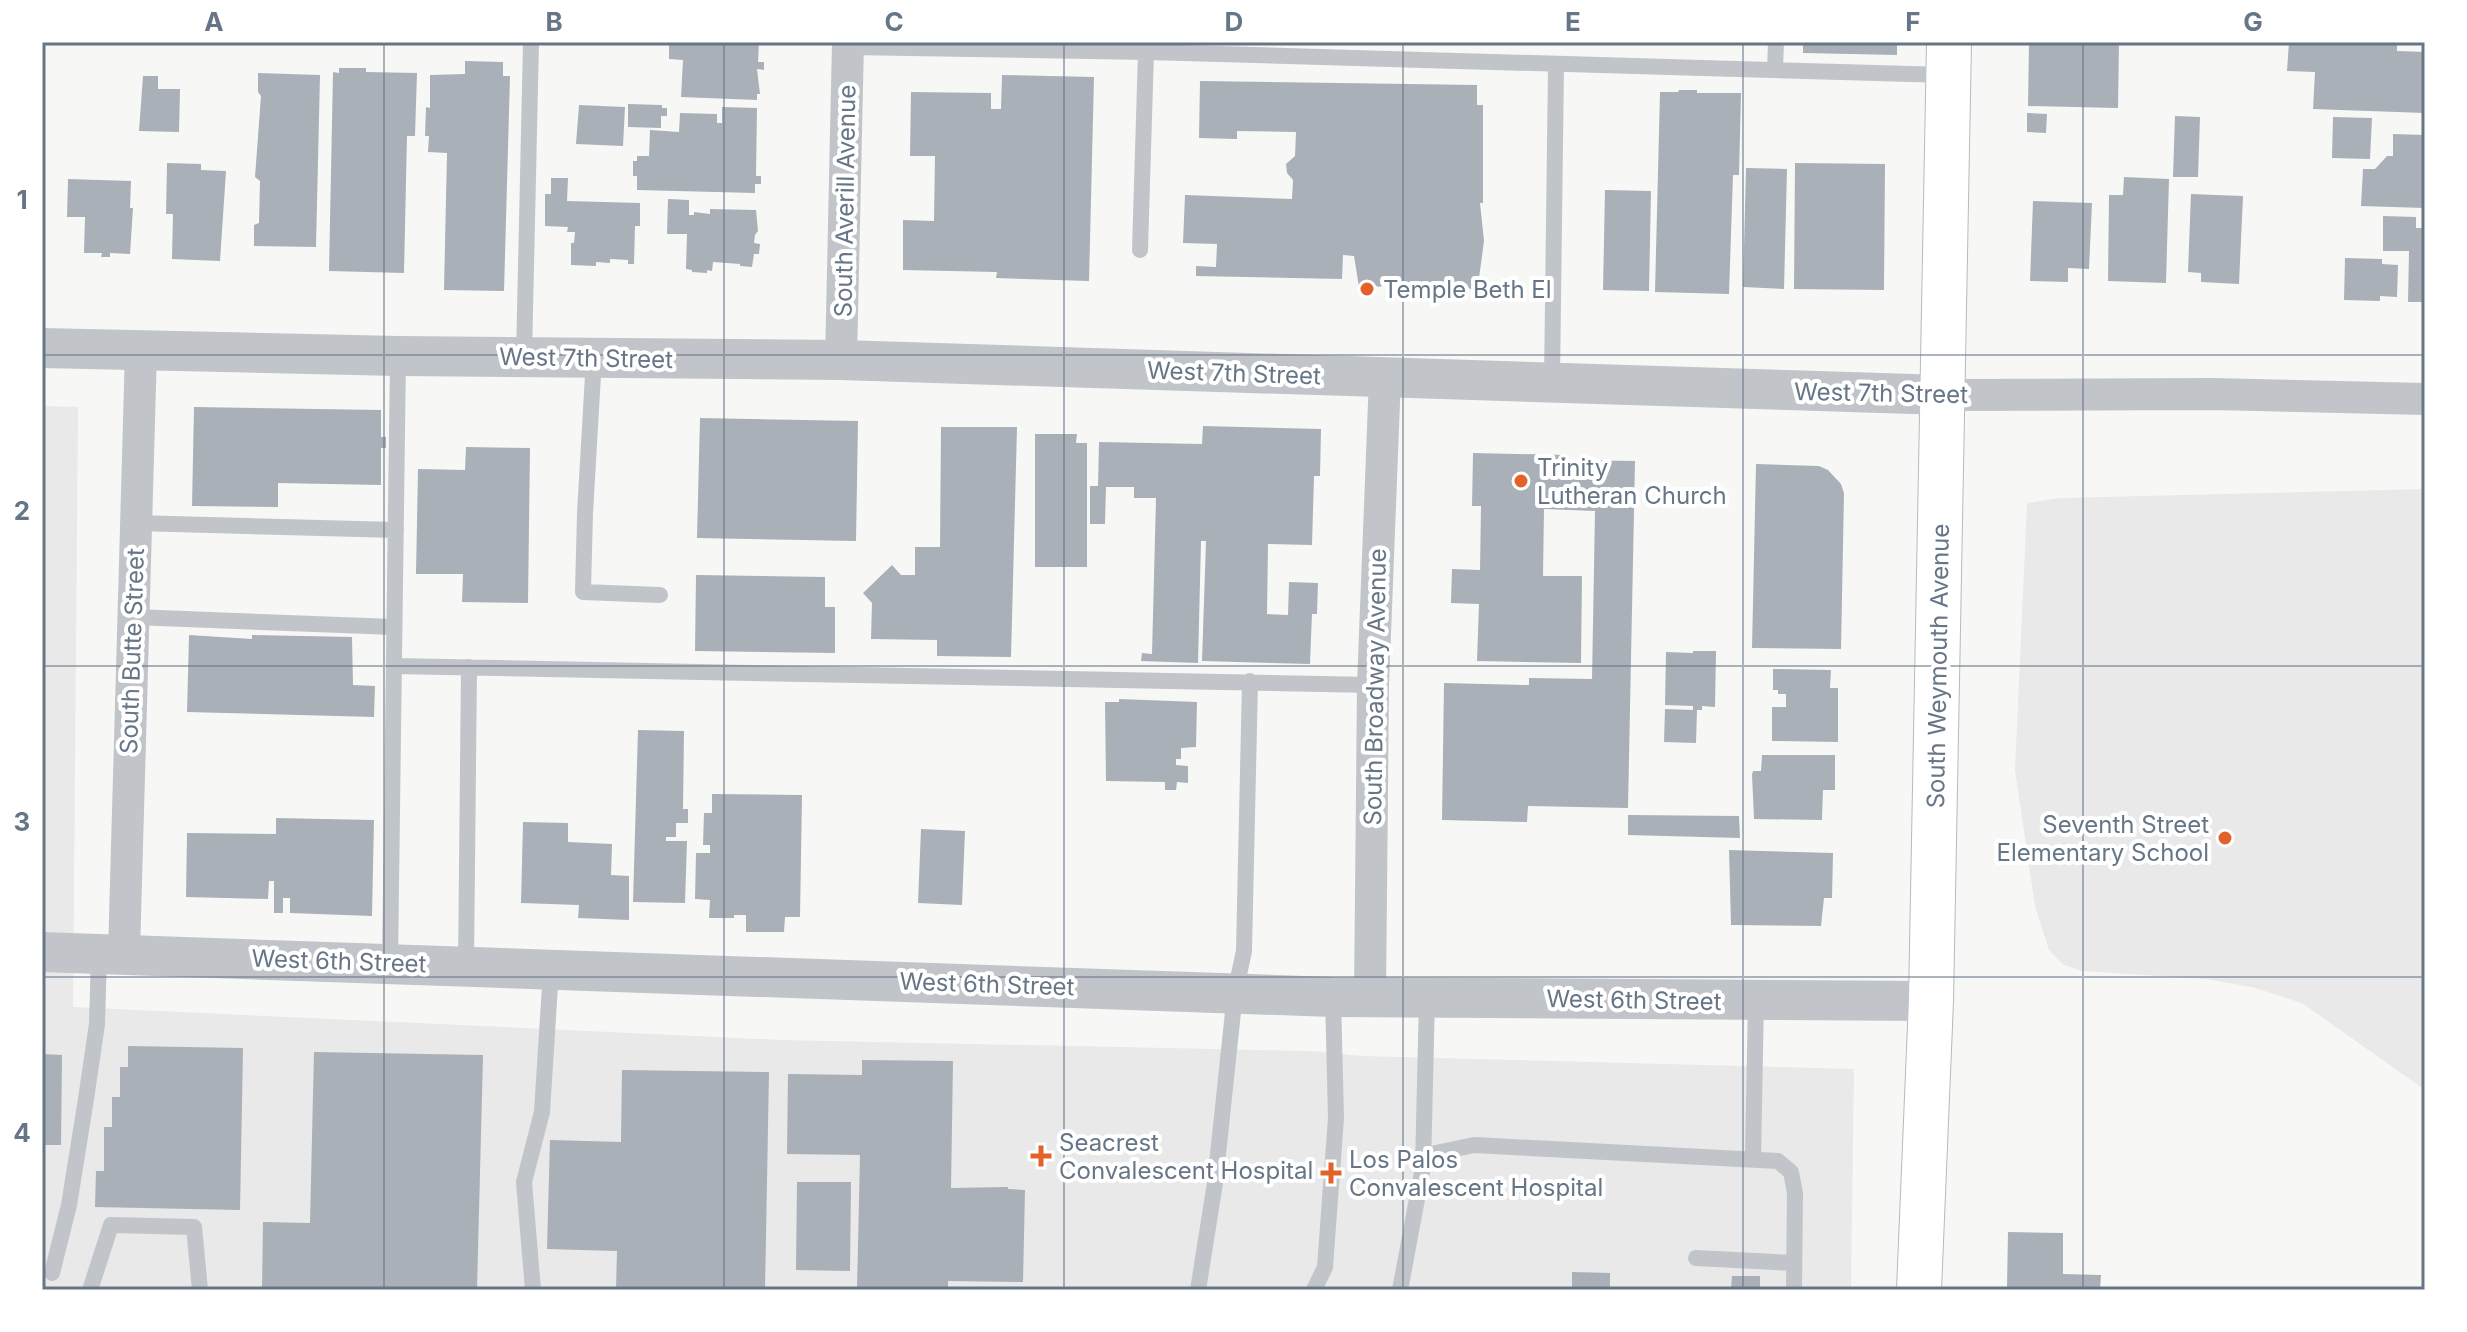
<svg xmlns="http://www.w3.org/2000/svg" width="2467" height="1332" font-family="Inter,sans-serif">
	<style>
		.built { fill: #e8e9e8 }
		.building { fill: #a9b0b7 }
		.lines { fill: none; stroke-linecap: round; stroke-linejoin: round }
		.secondary-casing { stroke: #b5babf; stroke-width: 46 }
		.service { stroke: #c1c4c9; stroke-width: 16 }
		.minor { stroke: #c1c4c9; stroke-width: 32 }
		.tertiary { stroke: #c1c4c9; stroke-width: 40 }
		.secondary { stroke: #fff; stroke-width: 44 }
		.grid { fill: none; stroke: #677686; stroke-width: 2; stroke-opacity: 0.55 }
		.poi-dot { fill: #e3622a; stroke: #fff; stroke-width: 3 }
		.labels { text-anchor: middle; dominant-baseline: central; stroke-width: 8; stroke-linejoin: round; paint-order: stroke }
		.street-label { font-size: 24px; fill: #677686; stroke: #fff }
		.poi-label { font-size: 24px; fill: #677686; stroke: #fff; text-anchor: start }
		.neatline { fill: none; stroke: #677686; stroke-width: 3 }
		.grid-label { font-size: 26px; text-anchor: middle; font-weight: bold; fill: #677686 }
	</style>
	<rect width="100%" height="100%" fill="#f7f8f5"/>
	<!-- built -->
	<path class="built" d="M42,406L78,407L73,1007L781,1040L1312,1051L1363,1056L1854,1069L1851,1290H42Z
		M2425,489V1090L2302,1003L2252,987L2206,979L2082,971L2064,965L2049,950L2035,906L2015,770L2027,503L2060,498Z"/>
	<!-- building -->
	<path class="building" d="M669,42H759L758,62H764V70L757,69L760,94H757V100L681,97L683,60L669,59Z
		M1803,42H1897V55L1803,53Z
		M2029,42H2119L2118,108L2028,106Z
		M2289,42H2397V51L2425,52V113L2313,109L2315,72L2287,71Z
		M465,61L503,62V76H510L504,291L444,290L447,153L428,152L429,136H425L426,107L430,108V75L465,74Z
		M339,68H366V72L417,73L415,136H407L404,273L329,271L333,72L339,73Z
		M258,73L320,75L316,247L254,246V225L259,223L260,181L255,177L261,96L258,92Z
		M1002,75L1094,77L1089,281L996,278L997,272L903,270V220L934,221L935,156H910L911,92L991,93V109H1001Z
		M143,76H158V89H180L179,132L139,131Z
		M1200,81L1477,85V105H1483V203H1480L1484,241L1477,293L1467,287L1457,291L1447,285L1437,289L1427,284L1418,288L1408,284L1398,288L1389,283L1379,287L1369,283L1359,287L1354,256L1343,255L1342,279L1196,276V266L1216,267L1217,244L1183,243L1185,195L1292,199L1293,180L1287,173L1286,164L1295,156L1296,132L1237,131V139L1199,138Z
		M1679,90H1697V93H1741L1739,175H1733L1729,294L1655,292L1660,92H1678Z
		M628,104L662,105V108H667V116H661V128L628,127Z
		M579,105L625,107L623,146L576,144Z
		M722,107L757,108L756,176H761V184H755V193L637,190V176H633V161H637V156H649L650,130L679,132L680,113L717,114V123H722Z
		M2027,113L2047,114L2046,133L2027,132Z
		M2175,116L2200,117L2198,177H2173Z
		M2333,117L2372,118L2370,159L2332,158Z
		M2393,134L2425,135V208L2361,206L2363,169H2375L2387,156H2393Z
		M167,163L201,164V170L226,171L220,261L172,259L173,214H166Z
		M1795,163L1885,164L1884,290L1794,289Z
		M1746,168L1787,169L1784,289L1743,287Z
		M2124,177L2169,179L2166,283L2108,281L2109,195H2123Z
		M551,178H568L567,201L640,203V226H635L634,264H628V260L610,259V263L596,262V266L571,265V243H574L575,232H567L568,227L545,226V194H551Z
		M68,179L131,181L130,208H133L130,254L110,253V257H101L102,253H84L85,217H67Z
		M1605,190L1651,191L1649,291L1603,290Z
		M2191,194L2243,196L2239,284L2201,282V273L2188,272Z
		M668,199L689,200V215H694V212L710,214V209L756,210L758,231L755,235L754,243L760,244L759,254H754L752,267L740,266V264L713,262L712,271L707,270V273L692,272V270L686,269L687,234H667Z
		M2033,201L2092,203L2089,269L2068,268V282L2030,281Z
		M2383,216L2416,217V228H2425V302H2408L2409,251H2383Z
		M2345,258L2382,259V264L2398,265L2397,297L2380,296V301L2344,300Z
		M194,407L381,410V437H386V448H381V485L278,483V507L192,506Z
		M700,418L858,421L856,541L697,538Z
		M1203,426L1321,429L1320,476H1314L1312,545L1268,544L1267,614L1288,615L1289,582L1318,583L1317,614H1312L1310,664L1202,661L1206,541H1201L1198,663L1141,661L1142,653L1152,654L1156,498H1134V487H1106L1105,524H1090V486H1098L1099,442L1202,444Z
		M941,427H1017L1011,657L937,656V640L871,639L872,603L863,593L892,565L901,575H915V547H940Z
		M1035,434H1077L1076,443H1087V567H1035Z
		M466,447L530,448L528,603L462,602L463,574H416L418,469L465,470Z
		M1473,453L1566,455V460L1635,461L1628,808L1528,806L1527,822L1442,820L1444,683L1529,685V678L1592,679L1595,511L1544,509L1543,576H1582L1581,663L1477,661L1479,604L1451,603L1452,569L1480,570L1481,506H1472Z
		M1756,464L1819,466L1828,470L1841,484L1844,493L1841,649L1752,648Z
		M696,575L825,577V607H835V653L695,651Z
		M189,635L252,639V635L352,637L353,685L375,686L374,717L187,712Z
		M1693,651H1716L1715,707L1702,706V710H1697L1696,743L1664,742L1665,709L1693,710V706L1665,705L1666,652L1693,653Z
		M1773,669L1831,670L1830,688H1838V742L1772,741V707H1786V694H1778V690H1773Z
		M1119,699L1197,702L1196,747L1181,748V759H1176V765L1188,766V783L1177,782L1176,790H1165V782L1106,781L1105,702H1119Z
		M638,730L684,731L683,809H688V823H676V837H666V841H687L685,903L633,902Z
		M1762,755H1835V790H1823L1822,820L1754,819L1752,775L1753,771H1761Z
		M712,794L802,795L800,917H785L784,932H746V915H734V918H709L710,900L695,899L696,853H710V845H703L704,813H712Z
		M1628,815L1739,816L1740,838L1628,835Z
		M276,818L374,820L372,916L290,913V898H283V913H274V881H269L268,899L186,897L187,833L276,834Z
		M523,822L568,823V842L612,844L611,875L629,876V920L578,918L579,905L521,903Z
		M921,829L965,831L962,905L918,903Z
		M1729,850L1833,853L1832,898H1824L1821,926L1731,925Z
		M128,1046L243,1048L240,1210L95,1207L96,1171H104V1127H112V1097H120V1067H128Z
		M314,1052L483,1055L477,1290H262L263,1222L310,1223Z
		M42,1054L62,1055L61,1145H42Z
		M862,1060L953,1061L951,1188L1008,1187V1189L1025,1190L1023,1282L948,1281V1290H857L860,1155L787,1154L788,1074L862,1075Z
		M622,1070L769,1072L765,1290H616L617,1251L547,1249L550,1140L621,1142Z
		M797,1182H851L850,1271L796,1270Z
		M2008,1232L2063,1233V1274L2101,1275L2100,1290L2007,1288Z
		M1572,1272L1610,1273V1290H1572Z
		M1732,1276H1760V1290H1731Z"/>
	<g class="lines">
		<!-- secondary casing -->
		<g class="secondary-casing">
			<path id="secondary" d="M1919,1290L1931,1001L1949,42"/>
		</g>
		<!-- service -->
		<path class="service" d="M848,47L1146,52L1947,75
			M1775,70L1776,42
			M1140,250L1146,52
			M524,356L531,42
			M594,358L585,513L583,592L660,595
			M1552,381L1556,64
			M136,523L396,530
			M133,617L394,627
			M394,666L1373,685
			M390,963L398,357
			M466,966L469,667
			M1753,1158L1756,1001
			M1423,1167L1427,998
			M1696,1258L1794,1263
			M52,1273L69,1205L86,1099L97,1024L99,954
			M90,1290L111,1225L194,1227L200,1290
			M533,1290L524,1182L542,1112L551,970
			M1198,1290L1215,1183L1235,993L1244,951L1250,681
			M1314,1290L1325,1267L1336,1118L1333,997
			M1400,1290L1423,1167L1436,1153L1474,1145L1778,1161L1791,1172L1795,1193L1794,1290"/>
		<!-- minor -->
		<path class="minor" d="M841,360L848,42
			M1944,395L2212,394L2425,399
			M124,953L141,350
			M1370,997L1373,685L1385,377"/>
		<!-- tertiary -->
		<path class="tertiary" d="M42,348L398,356L841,360L1944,395
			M42,952L1333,997L1931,1001"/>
		<!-- secondary -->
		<use href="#secondary" class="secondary"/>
	</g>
	<!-- grid -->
	<path class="grid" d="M384,42V1290M724,42V1290M1064,42V1290M1403,42V1290M1743,42V1290M2083,42V1290M42,355H2425M42,666H2425M42,977H2425"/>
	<!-- markers -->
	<g class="poi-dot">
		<circle cx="1367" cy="289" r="8"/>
		<circle cx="1521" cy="481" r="8"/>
		<circle cx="2225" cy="838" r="8"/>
		<path d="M1037 1144h8v8h8v8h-8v8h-8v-8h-8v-8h8z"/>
		<path d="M1327 1161h8v8h8v8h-8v8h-8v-8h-8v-8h8z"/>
	</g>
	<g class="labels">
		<!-- street labels -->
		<g class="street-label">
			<text transform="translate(845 201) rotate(-89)">South Averill Avenue</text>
			<text transform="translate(586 358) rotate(1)">West 7th Street</text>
			<text transform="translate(1234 373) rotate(2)">West 7th Street</text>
			<text transform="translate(1881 393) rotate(1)">West 7th Street</text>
			<text transform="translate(132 651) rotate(-88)">South Butte Street</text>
			<text transform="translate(1938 666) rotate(-89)">South Weymouth Avenue</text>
			<text transform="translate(1375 687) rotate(-89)">South Broadway Avenue</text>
			<text transform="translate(339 961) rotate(2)">West 6th Street</text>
			<text transform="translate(987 984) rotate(2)">West 6th Street</text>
			<text transform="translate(1634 1000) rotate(1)">West 6th Street</text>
		</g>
		<!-- poi labels -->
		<g class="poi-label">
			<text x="1383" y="289">Temple Beth El</text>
			<text x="1537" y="467">Trinity<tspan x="1537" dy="28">Lutheran Church</tspan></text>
			<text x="2209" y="824" text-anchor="end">Seventh Street<tspan x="2209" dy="28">Elementary School</tspan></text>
			<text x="1059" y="1142">Seacrest<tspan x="1059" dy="28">Convalescent Hospital</tspan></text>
			<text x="1349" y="1159">Los Palos<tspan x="1349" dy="28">Convalescent Hospital</tspan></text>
		</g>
	</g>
	<!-- border -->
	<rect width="2467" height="1332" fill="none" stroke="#ffffff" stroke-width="88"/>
	<rect x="44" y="44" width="2379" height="1244" class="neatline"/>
	<g class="grid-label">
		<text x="214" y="31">A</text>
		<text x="554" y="31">B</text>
		<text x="894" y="31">C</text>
		<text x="1234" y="31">D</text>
		<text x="1573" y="31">E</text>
		<text x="1913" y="31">F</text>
		<text x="2253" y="31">G</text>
		<text x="22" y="209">1</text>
		<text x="22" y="520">2</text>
		<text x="22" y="831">3</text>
		<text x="22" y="1142">4</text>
	</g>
</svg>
